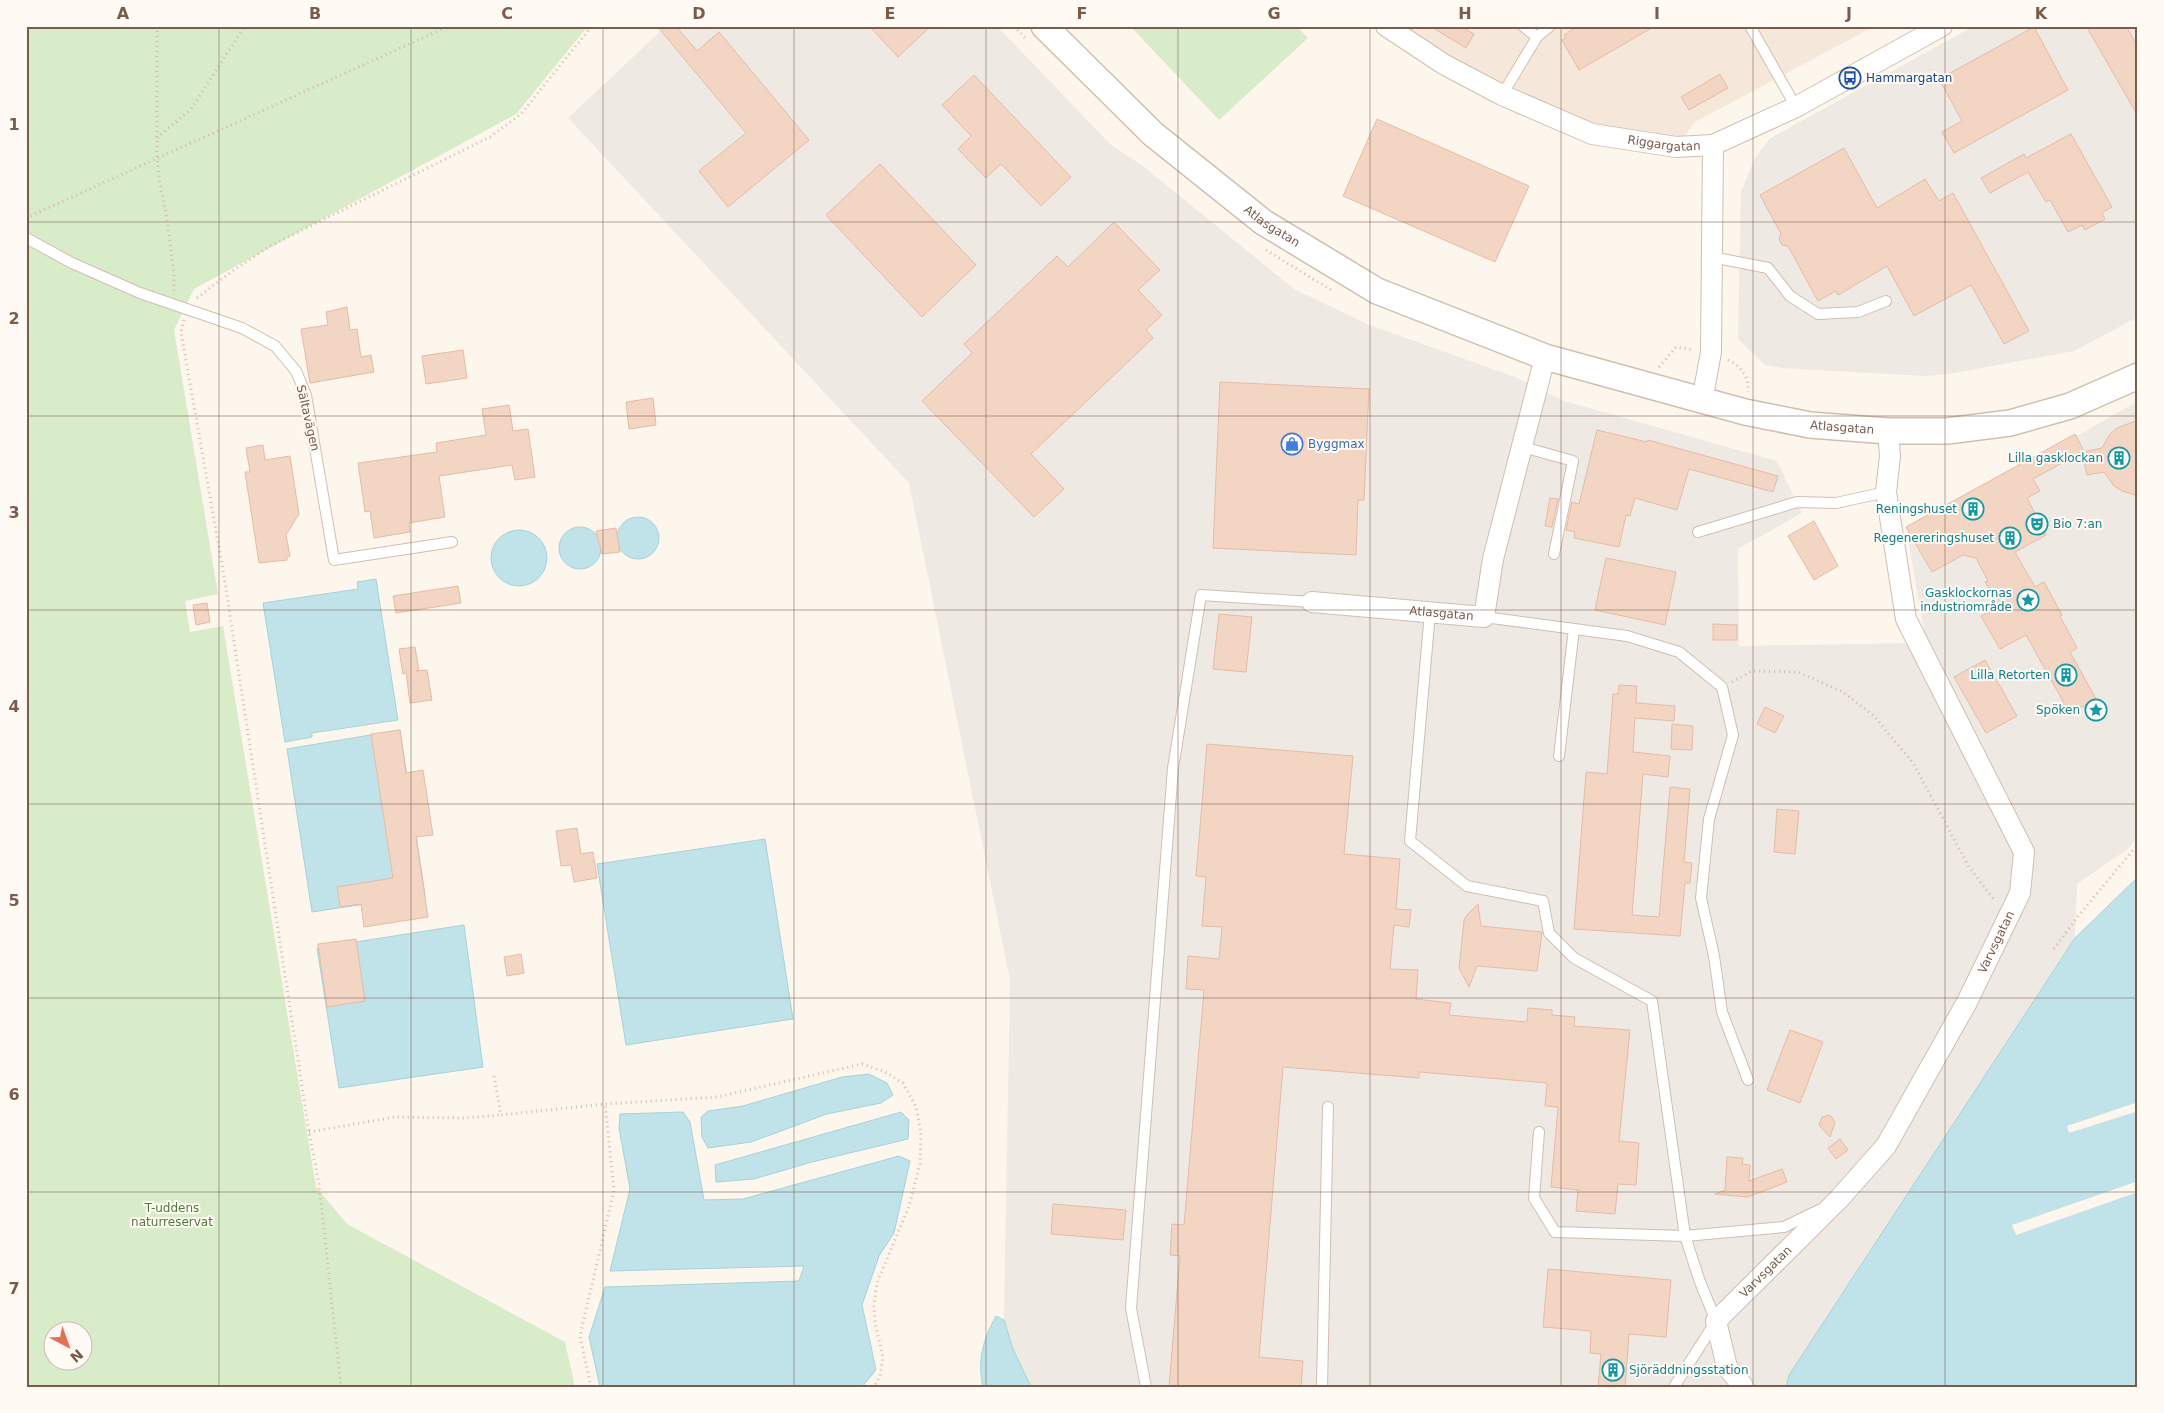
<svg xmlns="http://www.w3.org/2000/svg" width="2164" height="1413" font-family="'DejaVu Sans',sans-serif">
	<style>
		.residential { fill: #f5e8da }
		.industrial { fill: #efe9e4 }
		.green { fill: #d8ecc9; fill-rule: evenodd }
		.water { fill: #bfe3e8; stroke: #a5d3da }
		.pier { fill: #fdf6ec }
		.building { fill: #f3d5c3; stroke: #e6bba3 }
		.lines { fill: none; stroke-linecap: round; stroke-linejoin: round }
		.service-casing { stroke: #d1beb0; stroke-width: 12 }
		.minor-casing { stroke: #d1beb0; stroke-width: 22 }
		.tertiary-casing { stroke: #d1beb0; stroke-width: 28 }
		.path { stroke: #d9b8a5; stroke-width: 3; stroke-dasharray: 1 4; stroke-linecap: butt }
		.service { stroke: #fff; stroke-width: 10 }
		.minor { stroke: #fff; stroke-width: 20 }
		.tertiary { stroke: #fff; stroke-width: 25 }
		.grid { fill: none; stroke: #7a5c4d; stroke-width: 1; stroke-opacity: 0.55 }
		.labels { text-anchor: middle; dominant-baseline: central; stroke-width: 4; stroke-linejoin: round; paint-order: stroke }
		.transit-label { font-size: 12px; fill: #164399; stroke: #fffaf3; text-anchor: start }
		.street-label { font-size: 12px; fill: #7a5c4d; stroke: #fffaf3 }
		.shop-label { font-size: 12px; fill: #366cbe; stroke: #fffaf3; text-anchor: start }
		.culture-label { font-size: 12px; fill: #0d838f; stroke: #fffaf3; text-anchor: end }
		.park-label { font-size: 12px; fill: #537a41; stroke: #fffaf3 }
		.neatline { fill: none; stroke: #7a5c4d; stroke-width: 2 }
		.grid-label { font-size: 16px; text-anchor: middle; font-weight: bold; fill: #7a5c4d }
	</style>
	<rect width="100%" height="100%" fill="#fdf6ec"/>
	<!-- residential -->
	<path class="residential" d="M1386,26H1875L1695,122L1676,147L1592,134Z"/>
	<!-- industrial -->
	<path class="industrial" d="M666,26H997L1111,145L1143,166L1294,289L1367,324L1515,377L1564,401L1777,461L1802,513L1738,549L1739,646L1926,643L1906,527L2075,434L2077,436L2138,401V835L2129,848L2077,884L2075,938L1789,1375L1786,1387H1031L1013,1349L1004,1320L1010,980L909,483L568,118Z
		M1974,26H2138V317L2074,351L1949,374L1925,376L1782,368L1765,365L1738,339L1741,192L1754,160L1769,139Z"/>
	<!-- green -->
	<path class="green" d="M26,26H588L516,114L194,289L174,330L218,594L185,601L190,632L223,626L316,1187L347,1224L565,1342L575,1387H26ZM52,1330H82V1360H52Z
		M1130,26H1296L1308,38L1219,120Z"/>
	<!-- water -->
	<path class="water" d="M617 538a21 21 0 1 1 42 0a21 21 0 1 1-42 0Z
		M559 548a21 21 0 1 1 42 0a21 21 0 1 1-42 0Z
		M491 558a28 28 0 1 1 56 0a28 28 0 1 1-56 0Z
		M376,579L398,720L312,733V737L285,742L263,603L358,589L357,582Z
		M400,730L425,895L312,912L287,749Z
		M765,839L793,1019L626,1045L597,864Z
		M2138,877V1387H1786L1789,1375L2075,938Z
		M464,925L483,1067L339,1088L317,948Z
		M869,1074L887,1083L893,1095L881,1103L827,1114L751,1142L708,1148L702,1137L701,1117L708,1111L743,1106L842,1077Z
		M683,1112L690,1122L704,1200L743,1199L899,1156L910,1161L894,1233L879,1256L862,1305L876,1370L862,1387H600L589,1337L605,1287L799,1281L804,1266L610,1271L630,1189L619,1128L620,1114Z
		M901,1112L909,1120L908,1139L812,1162L754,1179L716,1182L715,1165Z
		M996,1316L1004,1320L1013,1349L1031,1387H983C977,1360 983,1340 996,1316Z"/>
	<!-- pier -->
	<path class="pier" d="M2138,1102V1111L2069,1133L2067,1126Z
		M2138,1181V1192L2016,1235L2012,1225Z"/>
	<!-- building -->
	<path class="building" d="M657,26H676L697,51L719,32L809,140L728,207L699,171L746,133Z
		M869,26H931L898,57Z
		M1430,26H1460L1474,34L1466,48Z
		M1578,26H1655L1579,70L1562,40L1566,38L1564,35Z
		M2086,26H2126L2138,47V116Z
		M2034,27L2068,90L1954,153L1942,132L1962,121L1939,79Z
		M1720,74L1728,88L1689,110L1681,97Z
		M974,75L1071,177L1041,206L1001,164L986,178L958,149L971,136L942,105Z
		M1377,119L1529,186L1495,262L1343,196Z
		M2071,134L2112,207L2102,213L2105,219L2085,230L2082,225L2068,232L2050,200L2046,202L2028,172L1990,193L1981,178L2024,154L2026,158Z
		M1844,148L1877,208L1925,179L1939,201L1953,193L2029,331L2004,344L1971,285L1914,316L1887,266L1838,295L1836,291L1818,301L1788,246L1782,245L1779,239L1781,234L1760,195Z
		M880,164L976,265L922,317L826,215Z
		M1114,222L1160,270L1138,290L1162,315L1146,330L1153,338L1031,454L1064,489L1034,517L922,401L972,353L964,344L1057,256L1068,267Z
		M347,307L350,330L357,329L361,357L371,355L374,372L310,383L301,329L328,325L326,312Z
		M463,350L467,378L426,384L422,356Z
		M1220,382L1369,389L1364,500H1358L1356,555L1213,548Z
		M653,398L656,425L629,429L626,402Z
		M509,405L513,431L528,429L535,477L515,480L512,465L439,476L445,517L409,523L410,532L374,538L370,511L365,512L358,463L437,452L436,443L486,435L482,409Z
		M2138,420V496L2122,491L2114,486L2104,472L2087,475L2082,452L2102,448L2110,434L2117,428Z
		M1597,430L1647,442L1648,440L1778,476L1773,492L1689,469L1677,510L1635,498L1630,516L1626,515L1619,547L1574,538L1575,532L1566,530L1572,502L1579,504Z
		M2075,434L2084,451L2033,479L2040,491L2027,498L2046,535L2015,552L2035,587L2044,582L2062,615L2060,616L2077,648L2070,652L2096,699L2070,714L2026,635L2000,649L1981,616L1999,607L1985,582L1988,581L1976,558L1963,555L1932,572L1906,527Z
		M263,445L265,460L290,456L299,514L286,535L290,556L287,557V560L259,563L245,472H250L246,448Z
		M1550,498L1558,499L1552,527L1545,526Z
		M1814,521L1838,566L1814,580L1788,536Z
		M616,528L620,552L602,554L596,531Z
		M1606,558L1676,572L1665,625L1595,610Z
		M458,586L461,603L396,613L393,596Z
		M207,603L210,622L196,625L193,605Z
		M1219,614L1252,617L1246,672L1213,669Z
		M1713,624L1737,625V640H1713Z
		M415,647L419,671H416L427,670L432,700L410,703L406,673L403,674L399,649Z
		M1985,660L2017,716L1986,733L1954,677Z
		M1619,685L1637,686L1636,703L1675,706L1674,721L1635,718L1633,752L1670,756L1668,777L1643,774L1632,915L1659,917L1670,787L1690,789L1684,862L1692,863L1690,883H1685L1680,936L1574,929L1586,772L1607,774L1613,694H1618Z
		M1765,707L1784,716L1775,733L1757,724Z
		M1672,724L1693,726L1692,750L1671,749Z
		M400,730L406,773L423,770L433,835L416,837L428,917L364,927L361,904L340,907L337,887L393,878L371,734Z
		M1207,744L1353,756L1344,854L1400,859L1396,909L1411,910L1409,927L1394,925L1390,969L1418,970L1416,999L1451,1003L1449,1015L1527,1022L1528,1008L1552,1010V1015L1575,1017L1574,1026L1630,1030L1619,1141L1639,1143L1636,1185L1618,1184L1615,1214L1576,1211L1578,1190L1551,1187L1558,1107L1545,1106L1547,1083L1419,1072V1078L1283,1067L1259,1357L1303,1361L1301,1387H1169L1180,1256L1170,1255L1172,1224L1184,1225L1204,990L1186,989L1188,956L1219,959L1222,927L1202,926L1206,877L1196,876Z
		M1777,809L1799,811L1795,854L1774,852Z
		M577,828L581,854L593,852L597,878L574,882L571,865L561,866L556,831Z
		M1478,904L1481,926L1542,932L1537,971L1477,966L1469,987L1459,968L1464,921L1466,916Z
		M356,939L365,1001L327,1007L318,944Z
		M521,954L524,973L507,976L504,957Z
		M1790,1030L1823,1042L1800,1103L1767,1090Z
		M1830,1115L1835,1122L1830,1137L1819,1125L1822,1117Z
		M1840,1139L1848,1150L1836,1159L1828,1148Z
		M1727,1157L1743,1158L1742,1164L1750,1165L1749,1181L1782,1169L1787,1182L1748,1197L1715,1194L1725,1190Z
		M1053,1204L1126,1210L1123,1240L1051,1234Z
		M1548,1269L1671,1280L1666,1337L1629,1334L1625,1387H1598L1601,1354L1590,1353L1591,1331L1543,1327Z"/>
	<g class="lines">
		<!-- service casing -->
		<g class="service-casing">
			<path id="service" d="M1523,26L1537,37
				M1750,26L1796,107
				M1502,95L1537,37L1550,26
				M26,238L72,263L140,293L242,328L275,346L296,371L306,395L334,560L452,542
				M1712,257L1768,268L1790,296L1818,314L1858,312L1886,301
				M1523,447L1573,461L1554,554
				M1698,532L1797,502L1836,503L1886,492
				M1430,612L1410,841L1467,886L1543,901L1549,933L1574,958L1652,1001L1685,1236L1700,1282L1716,1321L1674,1387
				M1484,617L1627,636L1679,652L1722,687L1733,735L1709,819L1701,898L1714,956L1722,1012L1748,1080
				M1559,756L1574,629
				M1539,1132L1534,1198L1555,1232L1685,1236L1784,1227L1819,1210
				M1146,1387L1131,1308L1173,768L1201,595L1312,602
				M1322,1387L1328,1107"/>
		</g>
		<!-- minor casing -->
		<g class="minor-casing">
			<g id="minor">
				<path id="s1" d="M1386,26L1445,65L1502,95L1592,134L1676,147L1713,145L1796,107L1942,26"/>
				<path d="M1702,401L1711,352L1713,145"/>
				<path id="s2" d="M1312,602L1484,617L1493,559L1545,357"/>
				<path id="s3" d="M1743,1386L1727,1367L1716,1321L1838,1200L1886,1146L1967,1002L2020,893L2024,852L1906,619L1886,492L1890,456L1888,431"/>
			</g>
		</g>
		<!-- tertiary casing -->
		<g class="tertiary-casing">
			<g id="tertiary">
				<path id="s4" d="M1044,26L1153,134L1263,222L1377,291L1545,357L1745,412L1810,425L1888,431H1947L2010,423L2070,406L2138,376"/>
			</g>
		</g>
		<!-- path -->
		<path class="path" d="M157,26V158L160,185L166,212L174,273V292
			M1014,26L1025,38
			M157,138L191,109L245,26
			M26,218L449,26
			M1266,250L1331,290
			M197,298L231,272L270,246L490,137L521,114L592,26
			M184,320L181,332L224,576L309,1132L319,1184L341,1387
			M1728,360C1741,366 1750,378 1748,392
			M1659,367L1676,347L1694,350
			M1732,682L1752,671L1798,672L1843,692L1874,716L1913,763L1969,867L1995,901
			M2054,949L2075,920L2138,844
			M494,1076L501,1115L605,1104L717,1097L862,1064L883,1071L903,1083L916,1107L921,1132L920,1164L909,1206L877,1283L874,1305L875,1323L883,1357L880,1376L874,1387
			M309,1132L395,1117L464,1118L501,1115
			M591,1387L580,1336L614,1190L605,1104"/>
		<!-- service -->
		<use href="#service" class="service"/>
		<!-- minor -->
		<use href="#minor" class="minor"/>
		<!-- tertiary -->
		<use href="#tertiary" class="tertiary"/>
	</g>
	<!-- grid -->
	<path class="grid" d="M219,26V1387M411,26V1387M603,26V1387M794,26V1387M986,26V1387M1178,26V1387M1370,26V1387M1561,26V1387M1753,26V1387M1945,26V1387M26,222H2138M26,416H2138M26,610H2138M26,804H2138M26,998H2138M26,1192H2138"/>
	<!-- icons -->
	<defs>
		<g id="bus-ring" transform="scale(1.125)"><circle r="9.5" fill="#fffaf3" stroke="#1a4fb4" stroke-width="1.5"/><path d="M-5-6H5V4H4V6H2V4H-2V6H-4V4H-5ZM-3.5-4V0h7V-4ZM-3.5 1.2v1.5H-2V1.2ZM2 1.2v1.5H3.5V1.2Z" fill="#1a4fb4"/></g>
		<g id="shop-ring" transform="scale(1.125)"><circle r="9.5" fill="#fffaf3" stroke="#3f7fe0" stroke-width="1.5"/><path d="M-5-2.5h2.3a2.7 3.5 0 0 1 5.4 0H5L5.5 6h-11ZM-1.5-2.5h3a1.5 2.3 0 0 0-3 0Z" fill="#3f7fe0"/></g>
		<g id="building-ring" transform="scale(1.125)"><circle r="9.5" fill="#fffaf3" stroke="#0f9aa8" stroke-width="1.5"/><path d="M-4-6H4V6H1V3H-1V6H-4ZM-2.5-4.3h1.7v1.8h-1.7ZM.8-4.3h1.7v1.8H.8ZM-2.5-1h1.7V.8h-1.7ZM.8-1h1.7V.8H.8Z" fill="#0f9aa8"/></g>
		<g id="theatre-ring" transform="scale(1.125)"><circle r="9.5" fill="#fffaf3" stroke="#0f9aa8" stroke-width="1.5"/><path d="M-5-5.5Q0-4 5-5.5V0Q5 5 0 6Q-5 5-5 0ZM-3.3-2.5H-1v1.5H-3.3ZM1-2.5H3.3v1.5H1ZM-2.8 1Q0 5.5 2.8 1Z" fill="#0f9aa8"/></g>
		<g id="sight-ring" transform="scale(1.125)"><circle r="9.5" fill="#fffaf3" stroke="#0f9aa8" stroke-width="1.5"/><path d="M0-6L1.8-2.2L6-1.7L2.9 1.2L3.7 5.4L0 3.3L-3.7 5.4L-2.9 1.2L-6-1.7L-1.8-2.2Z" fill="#0f9aa8"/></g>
	</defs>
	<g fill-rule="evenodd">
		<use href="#bus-ring" x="1850" y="78"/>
		<use href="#shop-ring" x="1292" y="444"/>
		<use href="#building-ring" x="2119" y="458"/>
		<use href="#building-ring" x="1973" y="509"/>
		<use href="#theatre-ring" x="2037" y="524"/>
		<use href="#building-ring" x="2010" y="538"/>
		<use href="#sight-ring" x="2028" y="600"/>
		<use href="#building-ring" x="2066" y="675"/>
		<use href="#sight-ring" x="2096" y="710"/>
		<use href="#building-ring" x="1613" y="1370"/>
	</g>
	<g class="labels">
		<!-- transit labels -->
		<g class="transit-label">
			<text x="1866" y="78">Hammargatan</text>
		</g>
		<!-- street labels -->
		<g class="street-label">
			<text stroke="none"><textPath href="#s1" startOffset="306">Riggargatan</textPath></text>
			<text stroke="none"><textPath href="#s4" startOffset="304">Atlasgatan</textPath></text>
			<text transform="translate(308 418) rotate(77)">Sältavägen</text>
			<text stroke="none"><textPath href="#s4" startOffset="914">Atlasgatan</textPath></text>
			<text stroke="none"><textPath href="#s2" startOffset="130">Atlasgatan</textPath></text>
			<text stroke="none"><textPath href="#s3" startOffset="548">Varvsgatan</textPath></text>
			<text stroke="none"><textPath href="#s3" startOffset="142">Varvsgatan</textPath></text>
		</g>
		<!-- shop labels -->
		<g class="shop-label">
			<text x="1308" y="444">Byggmax</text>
		</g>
		<!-- culture labels -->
		<g class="culture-label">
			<text x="2103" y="458">Lilla gasklockan</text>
			<text x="1957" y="509">Reningshuset</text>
			<text x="2053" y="524" text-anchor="start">Bio 7:an</text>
			<text x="1994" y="538">Regenereringshuset</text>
			<text x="2012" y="593">Gasklockornas<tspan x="2012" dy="14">industriområde</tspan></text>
			<text x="2050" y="675">Lilla Retorten</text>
			<text x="2080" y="710">Spöken</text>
			<text x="1629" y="1370" text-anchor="start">Sjöräddningsstation</text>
		</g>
		<!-- park labels -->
		<g class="park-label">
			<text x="172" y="1208">T-uddens<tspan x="172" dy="14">naturreservat</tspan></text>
		</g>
	</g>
	<!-- border -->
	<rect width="2164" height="1413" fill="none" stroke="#fffaf3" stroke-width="55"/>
	<!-- north arrow -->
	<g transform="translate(68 1346) rotate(139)"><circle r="24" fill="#fffaf3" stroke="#cabbb1"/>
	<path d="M0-4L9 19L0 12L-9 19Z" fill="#e76f51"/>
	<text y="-8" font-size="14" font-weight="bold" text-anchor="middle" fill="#7a5c4d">N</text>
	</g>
	<rect x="28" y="28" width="2108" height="1358" class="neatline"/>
	<g class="grid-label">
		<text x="123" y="19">A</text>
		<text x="315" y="19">B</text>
		<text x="507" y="19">C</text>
		<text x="699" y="19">D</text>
		<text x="890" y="19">E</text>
		<text x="1082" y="19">F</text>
		<text x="1274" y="19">G</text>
		<text x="1465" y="19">H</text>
		<text x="1657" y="19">I</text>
		<text x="1849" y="19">J</text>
		<text x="2041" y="19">K</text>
		<text x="14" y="130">1</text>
		<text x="14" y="324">2</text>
		<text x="14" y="518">3</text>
		<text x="14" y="712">4</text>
		<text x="14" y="906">5</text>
		<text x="14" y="1100">6</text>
		<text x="14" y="1294">7</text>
	</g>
</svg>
